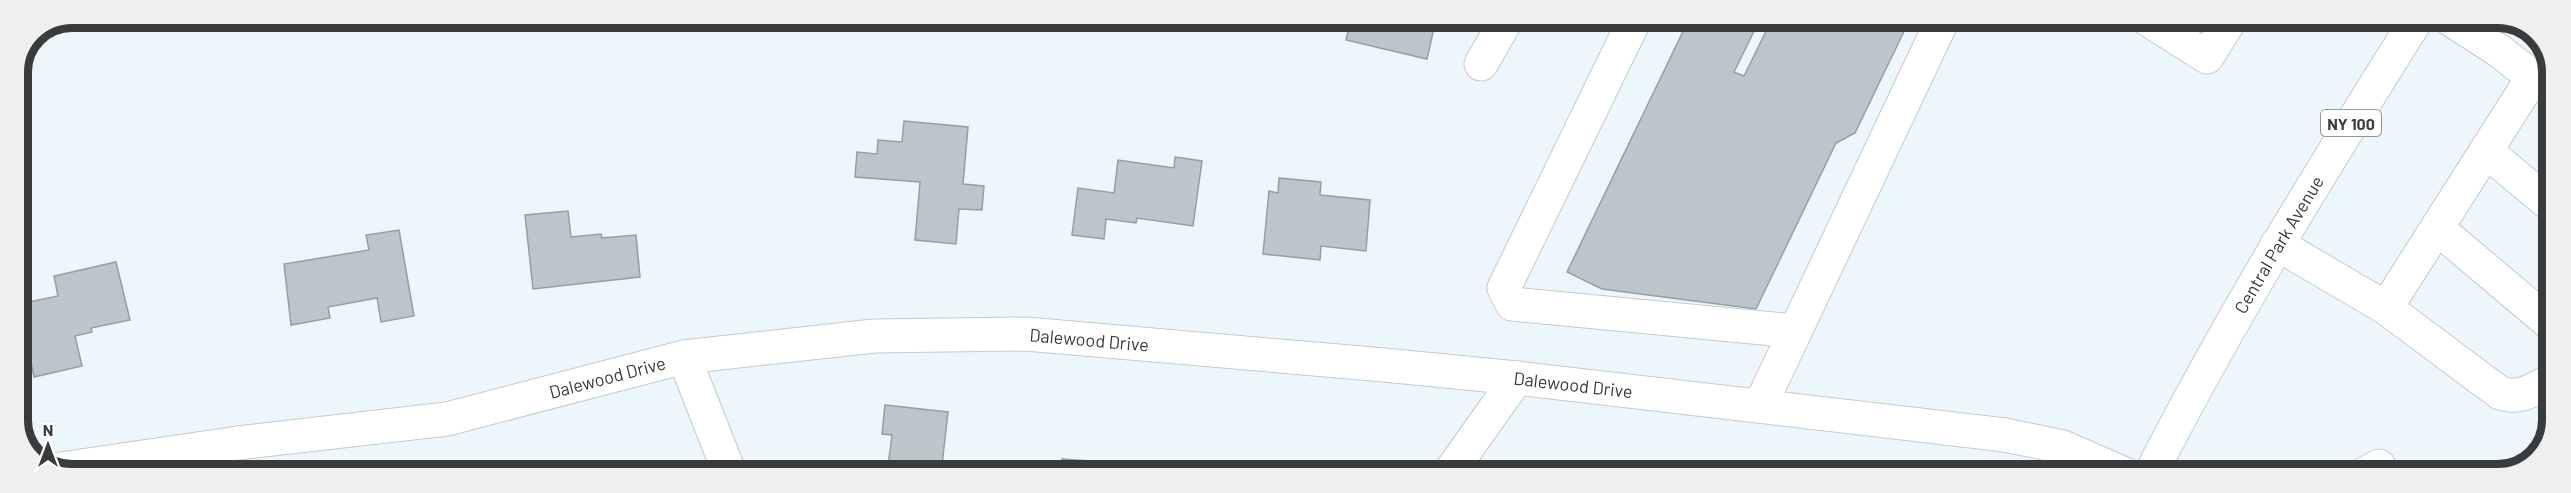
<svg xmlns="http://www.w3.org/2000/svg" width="2571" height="493" font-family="Barlow,sans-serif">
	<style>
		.building { fill: #bcc5ca; stroke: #959ea2; stroke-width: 1.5 }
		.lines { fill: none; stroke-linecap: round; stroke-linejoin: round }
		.minor-casing { stroke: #c2cbcf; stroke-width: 35 }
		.major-casing { stroke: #c2cbcf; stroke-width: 35 }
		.minor { stroke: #fff; stroke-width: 33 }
		.major { stroke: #fff; stroke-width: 33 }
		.labels { text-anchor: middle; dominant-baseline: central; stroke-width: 5; stroke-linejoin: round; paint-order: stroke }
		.shield { fill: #fff; stroke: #747677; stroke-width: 1.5 }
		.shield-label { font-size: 16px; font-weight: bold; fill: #383c3d }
		.street-label { font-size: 18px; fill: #383c3d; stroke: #fff }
		.rim { fill: none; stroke: #383c3d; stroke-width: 8 }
	</style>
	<rect width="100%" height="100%" fill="#edf7fb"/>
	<!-- building -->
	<path class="building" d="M1351,19H1436L1427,59L1346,40Z
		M1689,19H1760L1734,72L1744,76L1772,19H1910L1855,133L1836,143L1756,309L1602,289L1567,272Z
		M904,121L968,127L963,184L984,186L982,210L959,209L956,244L915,240L920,182L855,177L857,152L877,154L878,140L902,142Z
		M1175,157L1202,161L1193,226L1137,218L1136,223L1106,219L1104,239L1072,235L1078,188L1114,193L1118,160L1174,168Z
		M1279,178L1321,182L1320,195L1370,200L1366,251L1321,246L1320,260L1263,254L1269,191L1278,193Z
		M568,211L571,237L601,234L602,238L636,235L640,277L533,289L525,215Z
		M399,230L414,316L381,322L377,298L328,307L330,318L291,325L284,264L369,250L366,235Z
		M116,262L130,320L91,328L92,332L75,336L82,366L34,377L19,304L58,296L54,276Z
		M885,405L948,412L941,474H887L892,435L882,434Z
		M1062,459L1162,466V474H1061Z
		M1251,467L1290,475L1250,474Z"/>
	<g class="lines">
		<!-- minor casing -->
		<g class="minor-casing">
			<g id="minor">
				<path d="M1635,19L1504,288L1512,304L1795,331"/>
				<path d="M2147,19L2207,57L2231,19"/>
				<path d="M2450,19L2498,50L2553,93"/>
				<path d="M1481,64L1507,19"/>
				<path d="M2486,151L2552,206"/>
				<path d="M2437,228L2552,325"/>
				<path d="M2277,244L2386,308L2500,393C2520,400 2534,389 2552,380"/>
				<path d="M2386,308L2533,77"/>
				<path d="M684,357L730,474"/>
				<path d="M1760,406L1943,19"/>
				<path id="s1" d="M54,470L238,443L447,419L684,357L874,336L1026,334L1384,365L1517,378L2005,435L2063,447L2127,475"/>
				<path d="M1448,475L1517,378"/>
				<path d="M2363,475L2379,466"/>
			</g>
		</g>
		<!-- major casing -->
		<g class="major-casing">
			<g id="major">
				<path id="s2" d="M2150,475C2230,318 2323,168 2417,19"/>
			</g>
		</g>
		<!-- minor -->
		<use href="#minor" class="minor"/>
		<!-- major -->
		<use href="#major" class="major"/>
	</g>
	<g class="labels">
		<!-- shield labels -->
		<rect class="shield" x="2321" y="110" width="60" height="26" rx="4.5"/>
		<g class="shield-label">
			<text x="2351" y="123">NY 100</text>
		</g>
		<!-- street labels -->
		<g class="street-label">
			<text stroke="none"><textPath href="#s2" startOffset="264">Central Park Avenue</textPath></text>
			<text stroke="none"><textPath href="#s1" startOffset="1048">Dalewood Drive</textPath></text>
			<text stroke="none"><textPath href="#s1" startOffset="562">Dalewood Drive</textPath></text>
			<text stroke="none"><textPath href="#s1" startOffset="1534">Dalewood Drive</textPath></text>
		</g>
	</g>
	<!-- crop -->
	<path d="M0 0H2571V493H0ZM72 28H2498A44 44 0 0 1 2542 72V420A44 44 0 0 1 2498 464H72A44 44 0 0 1 28 420V72A44 44 0 0 1 72 28Z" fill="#efefef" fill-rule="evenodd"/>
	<path class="rim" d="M72 28H2498A44 44 0 0 1 2542 72V420A44 44 0 0 1 2498 464H72A44 44 0 0 1 28 420V72A44 44 0 0 1 72 28Z"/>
	<!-- north arrow -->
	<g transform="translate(48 445)" stroke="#ffffff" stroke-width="4.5" paint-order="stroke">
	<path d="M0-4.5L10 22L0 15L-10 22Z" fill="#383c3d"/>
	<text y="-9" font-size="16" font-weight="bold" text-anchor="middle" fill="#383c3d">N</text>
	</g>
</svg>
